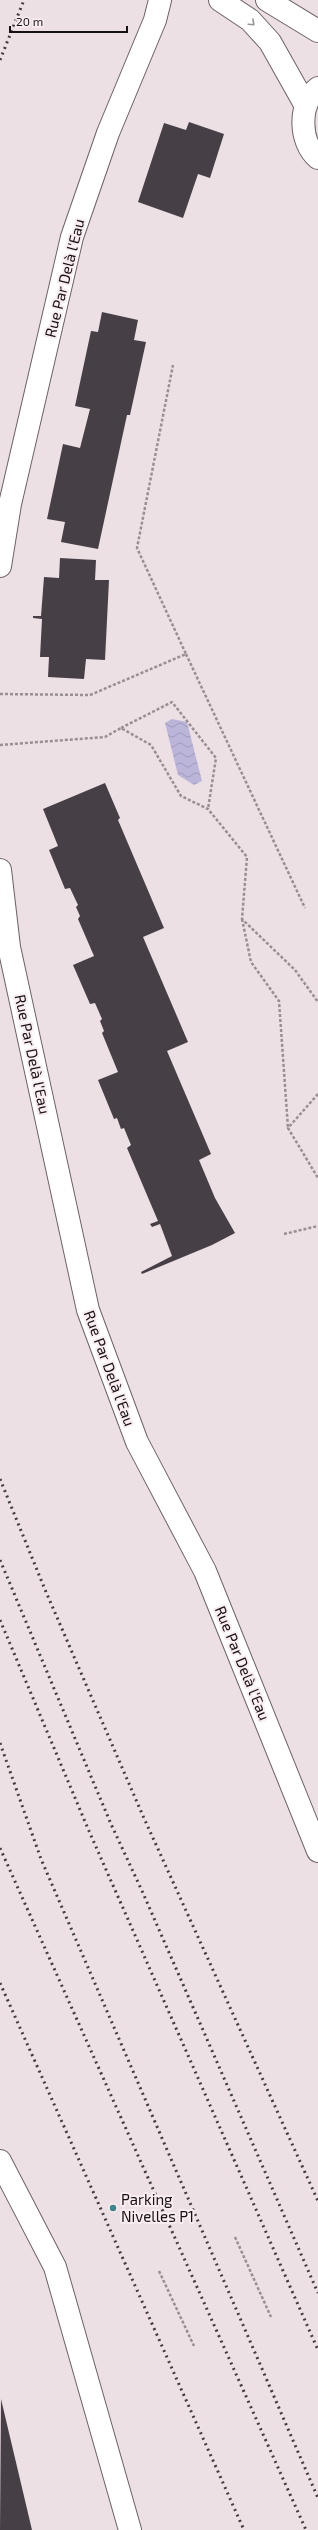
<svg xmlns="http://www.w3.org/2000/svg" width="318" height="2530" font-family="'Exo 2',sans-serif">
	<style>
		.water { fill: url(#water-waves) }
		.building { fill: #463f46 }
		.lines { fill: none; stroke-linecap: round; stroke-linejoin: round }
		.minor-casing { stroke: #6d6266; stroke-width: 24 }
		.path { stroke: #988f93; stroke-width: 2.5; stroke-dasharray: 3 2; stroke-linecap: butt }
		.minor { stroke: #fff; stroke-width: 22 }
		.rail { stroke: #433d40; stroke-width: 3; stroke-dasharray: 2 4; stroke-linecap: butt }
		.oneway { stroke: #969495 }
		.poi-dot { fill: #3d858c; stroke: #f9edf2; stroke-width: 1.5 }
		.labels { text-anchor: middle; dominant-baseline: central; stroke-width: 4; stroke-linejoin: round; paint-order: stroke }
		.street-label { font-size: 15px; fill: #161214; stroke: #f9edf2 }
		.poi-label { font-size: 15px; fill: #161214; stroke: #f9edf2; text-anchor: start }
	</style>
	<defs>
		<pattern id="water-waves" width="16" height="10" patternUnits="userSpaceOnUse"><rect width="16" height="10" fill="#bbb5d9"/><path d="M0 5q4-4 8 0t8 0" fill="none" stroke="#a09bb9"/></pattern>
	</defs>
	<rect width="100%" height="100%" fill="#ece0e5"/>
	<!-- water -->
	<path class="water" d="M172,719L187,722L202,781L194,785L178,775L165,723Z"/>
	<!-- building -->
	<path class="building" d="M189,122L224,134L210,178L198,174L183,218L138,202L164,123L186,130Z
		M102,312L138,320L134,340L146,342L130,415H127L98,549L61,542L65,522L47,519L63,444L80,448L90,409L75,406L91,331L98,332Z
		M60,558L96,560L95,580H109L105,660L86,659L84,679L48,677L49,657H40L42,619L33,618V616H41L44,577L59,578Z
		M105,783L120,818L118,820L164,928L143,937L188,1042L167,1051L211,1154L199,1160L215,1198L235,1233L212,1245L142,1274L141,1272L172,1256L160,1224L152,1227L150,1224L158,1221L127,1148L131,1145L124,1128L121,1129L117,1118L114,1119L98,1080L118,1072L102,1033L104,1031L100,1021L102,1019L95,1003L90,1004L73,965L94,956L78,919L80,916L76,907L78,905L70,888L65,889L49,850L58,846L43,809Z
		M1,2399L32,2530H0Z"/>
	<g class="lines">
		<!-- minor casing -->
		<g class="minor-casing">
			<path id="minor" d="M220,0L250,20L270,42L306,106
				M267,0L318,31
				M318,88C298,104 299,142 318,158
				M0,566L10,504L72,237L108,133L155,20L160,0
				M0,870L9,947L88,1310L137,1442L205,1571L318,1851
				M0,2161L55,2267L130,2530"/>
		</g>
		<!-- path -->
		<path class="path" d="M186,654L305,908
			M0,694L90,695L186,654L137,548L173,365
			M121,728L172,702L216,758L208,809
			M0,745L105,737L121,728L151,745L181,796L208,809L247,857L242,919L295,970L318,1002
			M242,919L251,962L279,1001L288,1128
			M318,1094L288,1128L318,1178
			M284,1234L318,1226
			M235,2237L271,2317
			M159,2271L194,2346"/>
		<!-- minor -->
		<use href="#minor" class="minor"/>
		<!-- rail -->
		<path class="rail" d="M0,60L24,0
			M0,1479L46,1592L143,1816L318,2201
			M0,1560L111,1824L143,1893L318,2293
			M0,1620L89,1831L318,2350
			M0,1743L41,1859L318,2498
			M0,1848L306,2530
			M0,1983L244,2530"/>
	</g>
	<!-- one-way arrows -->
	<defs><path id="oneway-chevron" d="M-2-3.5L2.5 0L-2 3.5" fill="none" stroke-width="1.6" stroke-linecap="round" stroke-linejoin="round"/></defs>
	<use class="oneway" href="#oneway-chevron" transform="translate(252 23) rotate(43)"/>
	<!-- markers -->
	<circle class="poi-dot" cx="113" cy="2208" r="4"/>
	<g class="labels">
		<!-- street labels -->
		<g class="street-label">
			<text transform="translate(64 278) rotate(-76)">Rue Par Delà l'Eau</text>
			<text transform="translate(33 1054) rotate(78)">Rue Par Delà l'Eau</text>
			<text transform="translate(110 1368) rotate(70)">Rue Par Delà l'Eau</text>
			<text transform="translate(243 1663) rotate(68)">Rue Par Delà l'Eau</text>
		</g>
		<!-- poi labels -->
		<g class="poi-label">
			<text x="121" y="2199">Parking<tspan x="121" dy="17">Nivelles P1</tspan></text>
		</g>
	</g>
	<!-- scale -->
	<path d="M10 26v6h117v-6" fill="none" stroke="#161214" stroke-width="2"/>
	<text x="16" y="26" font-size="12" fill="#161214" stroke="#f9edf2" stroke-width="3" paint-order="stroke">20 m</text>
</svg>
